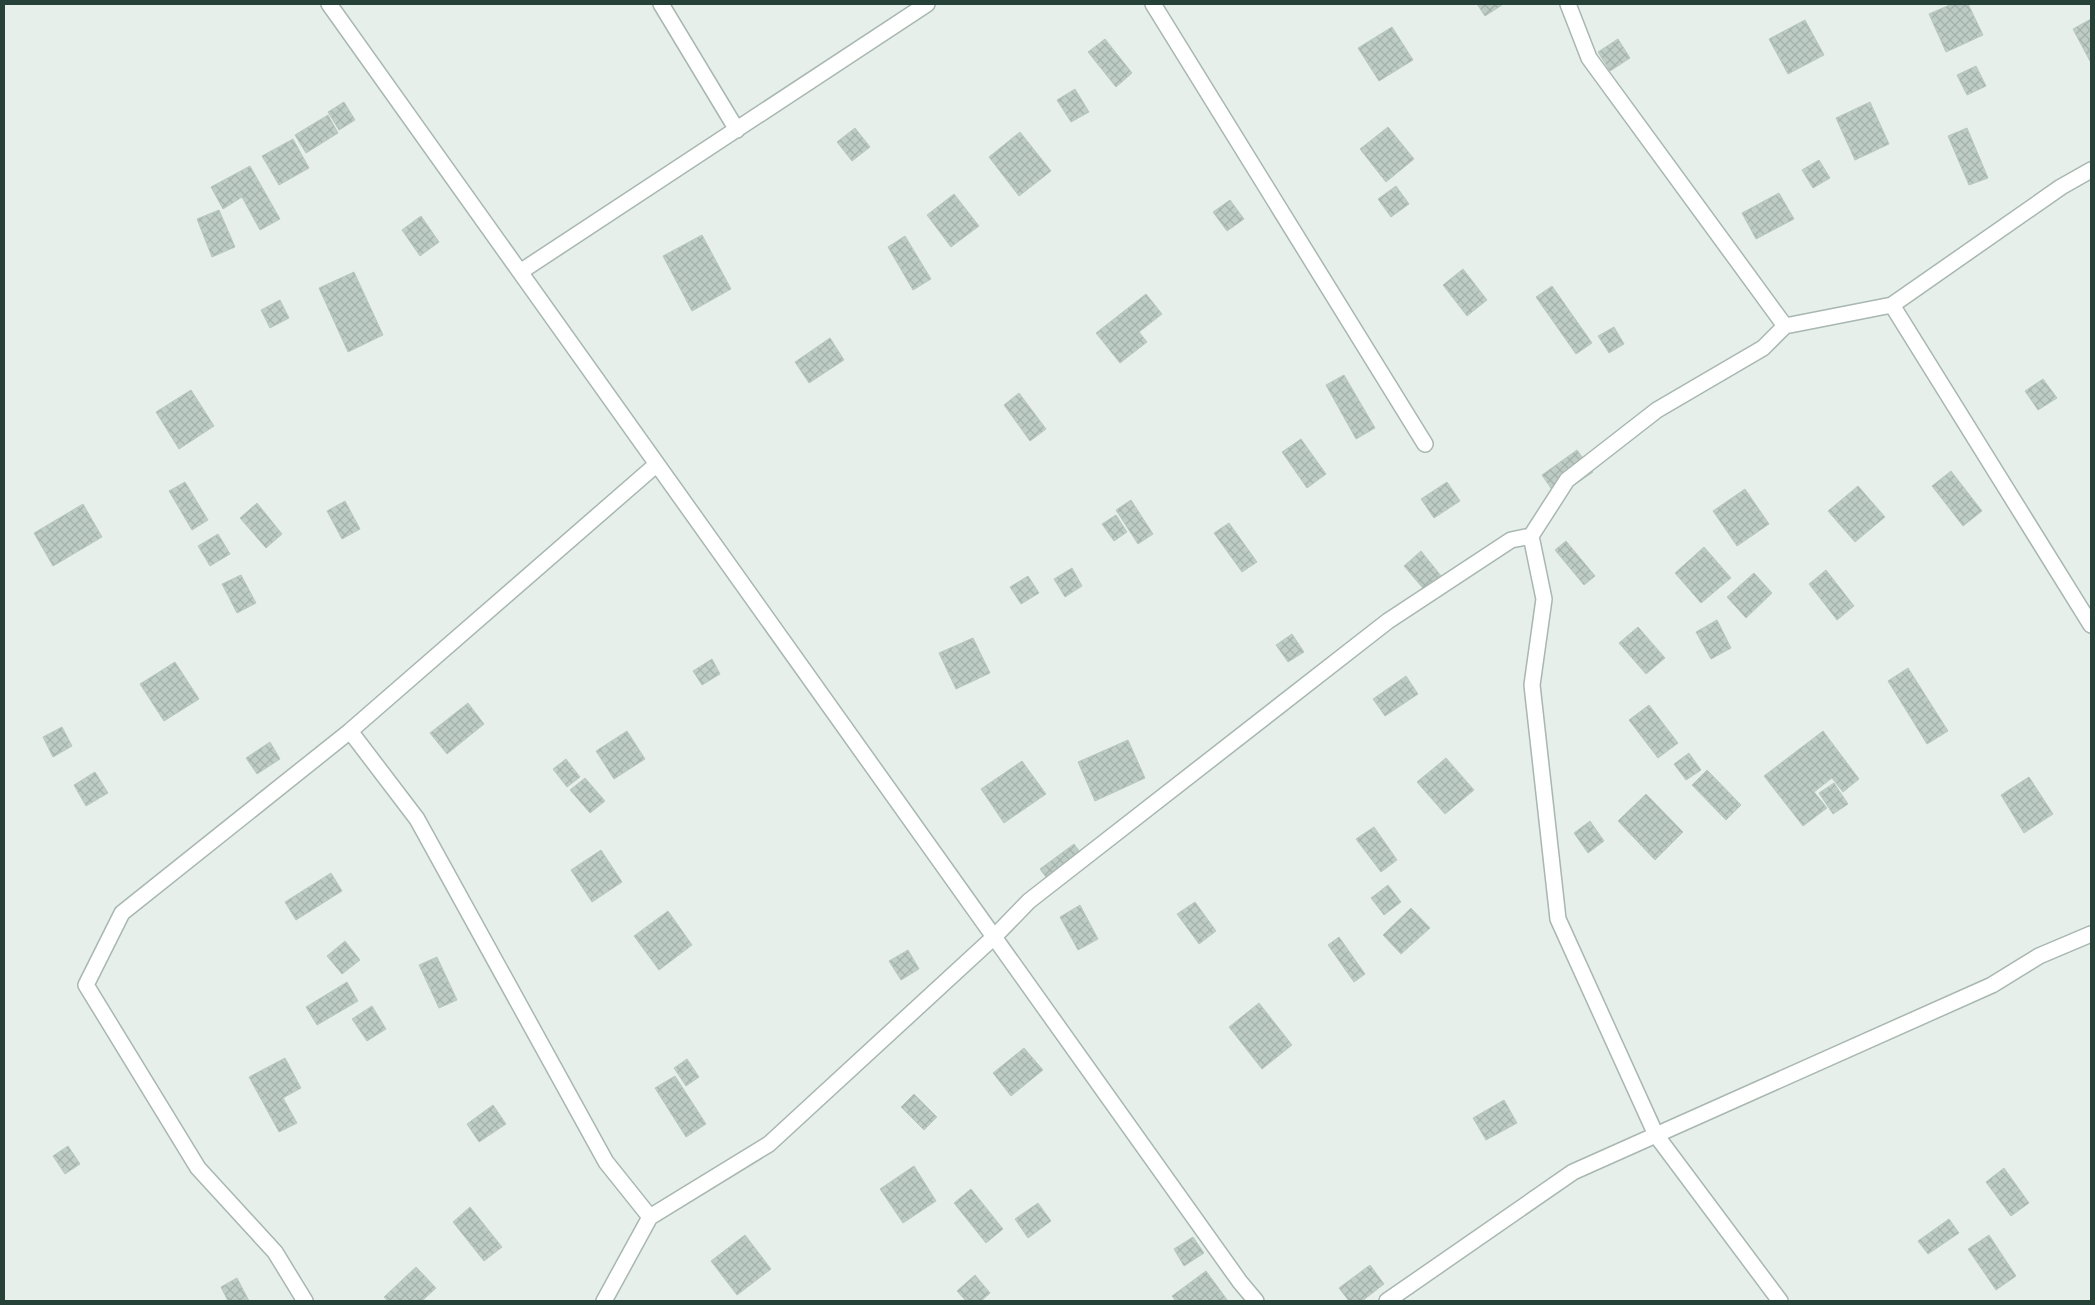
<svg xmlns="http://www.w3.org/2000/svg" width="2095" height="1305" font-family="'Fira Sans Condensed',sans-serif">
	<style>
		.building { fill: url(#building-cross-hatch); stroke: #b9c8c1 }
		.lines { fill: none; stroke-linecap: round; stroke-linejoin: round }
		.minor-casing { stroke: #a8b7b1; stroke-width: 18 }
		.minor { stroke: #fff; stroke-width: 15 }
	</style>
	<defs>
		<pattern id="building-cross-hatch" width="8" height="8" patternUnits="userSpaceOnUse" patternTransform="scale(1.25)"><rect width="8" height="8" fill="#beccc6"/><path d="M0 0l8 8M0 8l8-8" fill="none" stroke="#a3b0ab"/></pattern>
	</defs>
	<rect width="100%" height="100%" fill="#e6efea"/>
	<!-- building -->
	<path class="building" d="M1477,4H1502V5L1485,16Z
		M1952,4H1968L1983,35L1946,52L1929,14Z
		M2091,19V63L2073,29Z
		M1805,20L1824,55L1788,74L1769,39Z
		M1392,27L1413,60L1379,81L1358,48Z
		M1105,39L1132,73L1116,87L1088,52Z
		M1618,39L1630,58L1610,71L1598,52Z
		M1976,66L1986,86L1967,95L1957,75Z
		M1075,89L1089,112L1071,122L1057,100Z
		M344,102L355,120L339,130L328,112Z
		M1870,102L1889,144L1855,160L1836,118Z
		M328,115L338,133L306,153L295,135Z
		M1388,127L1414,159L1386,182L1360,149Z
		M855,128L870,147L852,161L837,142Z
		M1967,128L1988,178L1969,185L1948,136Z
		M1020,132L1051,171L1019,196L989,157Z
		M293,139L309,168L279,185L262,156Z
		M1819,160L1830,178L1813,188L1802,170Z
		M250,166L280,219L260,230L242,197L223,209L211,187Z
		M1396,186L1409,204L1391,217L1378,199Z
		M1779,193L1794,219L1756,239L1742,213Z
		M954,194L979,226L951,247L927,215Z
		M1230,200L1244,219L1227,231L1213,212Z
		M219,210L235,247L212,257L197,219Z
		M421,216L439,242L420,256L402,230Z
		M702,235L731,289L692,311L663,256Z
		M905,236L931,279L913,290L888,247Z
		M1463,269L1487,300L1467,316L1443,285Z
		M354,272L383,335L348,352L319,288Z
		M1552,286L1592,343L1576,354L1536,297Z
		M1146,294L1162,314L1139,332L1147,342L1120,363L1096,333Z
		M280,300L289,318L270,328L261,310Z
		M1614,327L1624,344L1609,353L1598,336Z
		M830,338L844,360L809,383L795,362Z
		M1344,375L1375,428L1356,439L1326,385Z
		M2043,379L2057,398L2038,410L2025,391Z
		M191,390L214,426L179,449L156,412Z
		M1019,393L1046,429L1030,441L1004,405Z
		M1301,439L1326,474L1307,488L1282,452Z
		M1577,450L1593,472L1557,497L1542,475Z
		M1951,471L1982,511L1963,526L1932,486Z
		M185,482L208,520L192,530L169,491Z
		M1447,482L1460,501L1434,518L1421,499Z
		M1858,486L1885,517L1855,542L1828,511Z
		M1745,489L1769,524L1737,546L1713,511Z
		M1131,500L1153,534L1138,544L1116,510Z
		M345,501L360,529L342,539L327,511Z
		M257,503L282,534L266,548L240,518Z
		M83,504L102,537L53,566L34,533Z
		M1116,515L1127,532L1114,541L1102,524Z
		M1229,523L1257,562L1242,572L1214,533Z
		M218,534L230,554L210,566L198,546Z
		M1566,541L1595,576L1584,585L1555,550Z
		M1704,547L1731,578L1701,603L1675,573Z
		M1421,551L1450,587L1434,601L1404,566Z
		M1072,568L1082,586L1065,597L1054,579Z
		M1826,570L1854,606L1837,620L1809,584Z
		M1754,573L1772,593L1746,618L1727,597Z
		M241,575L256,603L237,613L222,584Z
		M1028,576L1039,593L1021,604L1010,587Z
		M1717,620L1731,648L1711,659L1696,632Z
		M1638,627L1665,658L1646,674L1619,643Z
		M1292,634L1304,652L1288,662L1276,645Z
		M973,638L990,673L956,689L939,653Z
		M712,659L720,674L702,685L693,671Z
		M175,662L199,699L164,721L140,684Z
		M1908,668L1948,731L1927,744L1888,681Z
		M1406,676L1418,694L1385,716L1373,699Z
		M468,703L484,724L447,754L430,733Z
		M1649,705L1678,743L1658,758L1629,720Z
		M62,727L72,746L53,757L43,737Z
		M627,731L645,759L614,779L596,751Z
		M1823,731L1859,779L1843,792L1832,778L1814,792L1827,808L1803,826L1764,776Z
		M1128,740L1145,778L1095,801L1078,762Z
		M270,742L280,759L257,774L246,758Z
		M1689,753L1701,770L1686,780L1674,764Z
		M1446,758L1474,790L1445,814L1417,782Z
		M566,759L580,777L567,787L553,769Z
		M1022,761L1046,794L1004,823L981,789Z
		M1707,770L1741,805L1726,820L1692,785Z
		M95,772L108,793L86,806L74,785Z
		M2029,777L2053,814L2024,833L2001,795Z
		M585,778L605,801L590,813L570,790Z
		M1834,783L1848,804L1833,814L1819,793Z
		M1646,794L1683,832L1655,860L1618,821Z
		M1590,821L1604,841L1588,853L1574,833Z
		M1374,827L1397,860L1381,872L1356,839Z
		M1074,844L1086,860L1052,885L1040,869Z
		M601,850L622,882L592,902L571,870Z
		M331,873L342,891L296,920L285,902Z
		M1388,885L1401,902L1384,915L1371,898Z
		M1195,902L1216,931L1199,944L1177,914Z
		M1080,905L1098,939L1078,950L1060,917Z
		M1411,908L1430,928L1401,954L1383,935Z
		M668,911L692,945L659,970L634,936Z
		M1339,937L1365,974L1354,982L1328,945Z
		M345,941L360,960L342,974L327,956Z
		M908,950L919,969L901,980L889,961Z
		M437,957L457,1000L439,1008L419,965Z
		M347,982L358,1001L317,1025L306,1007Z
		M1259,1003L1292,1045L1262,1069L1229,1027Z
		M372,1006L386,1029L367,1041L352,1019Z
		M1024,1048L1043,1070L1011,1096L993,1073Z
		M285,1058L301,1088L283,1098L297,1123L279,1132L249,1077Z
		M687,1059L699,1077L686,1086L674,1068Z
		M675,1076L706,1124L686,1137L655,1088Z
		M914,1094L937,1117L924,1130L901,1107Z
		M1504,1100L1517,1123L1486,1140L1473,1118Z
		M493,1105L506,1124L479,1142L467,1124Z
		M68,1146L80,1164L65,1174L53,1156Z
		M914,1166L936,1201L903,1223L880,1189Z
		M2004,1168L2029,1203L2011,1216L1986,1182Z
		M971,1189L1003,1229L986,1243L954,1203Z
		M1038,1203L1051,1221L1028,1238L1015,1219Z
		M470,1207L502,1247L484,1261L453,1222Z
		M1949,1219L1959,1233L1928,1254L1918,1241Z
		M745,1235L771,1269L737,1295L711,1261Z
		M1989,1235L2016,1276L1996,1290L1968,1249Z
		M1193,1237L1204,1253L1184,1266L1174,1249Z
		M1370,1265L1384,1284L1362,1301H1349L1339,1288Z
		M416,1267L436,1288L422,1301H388L384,1297Z
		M1206,1271L1228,1301H1176L1172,1296Z
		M975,1275L990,1293L981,1301H966L957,1291Z
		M237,1278L249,1301H228L221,1287Z"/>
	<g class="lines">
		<!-- minor casing -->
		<g class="minor-casing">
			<path id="minor" d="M329,4L1240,1282L1256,1301
				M661,4L737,130
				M1153,4L1425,444
				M1568,4L1589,58L1785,326
				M520,272L927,4
				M1892,305L2091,625
				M1531,536L1544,599L1532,685L1558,919L1656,1135L1780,1301
				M350,731L417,819L606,1162L650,1217
				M305,1301L275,1252L198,1168L86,985L122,913L350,731L657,464
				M604,1301L650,1217L769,1144L994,937L1029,901L1388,621L1511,540L1531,536L1567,480L1657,410L1763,348L1785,326L1892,305L2061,187L2091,170
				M1387,1301L1573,1172L1992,985L2039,956L2091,934"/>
		</g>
		<!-- minor -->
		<use href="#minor" class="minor"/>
	</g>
	<!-- border -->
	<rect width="2095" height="1305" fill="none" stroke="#254138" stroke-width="10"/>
</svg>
